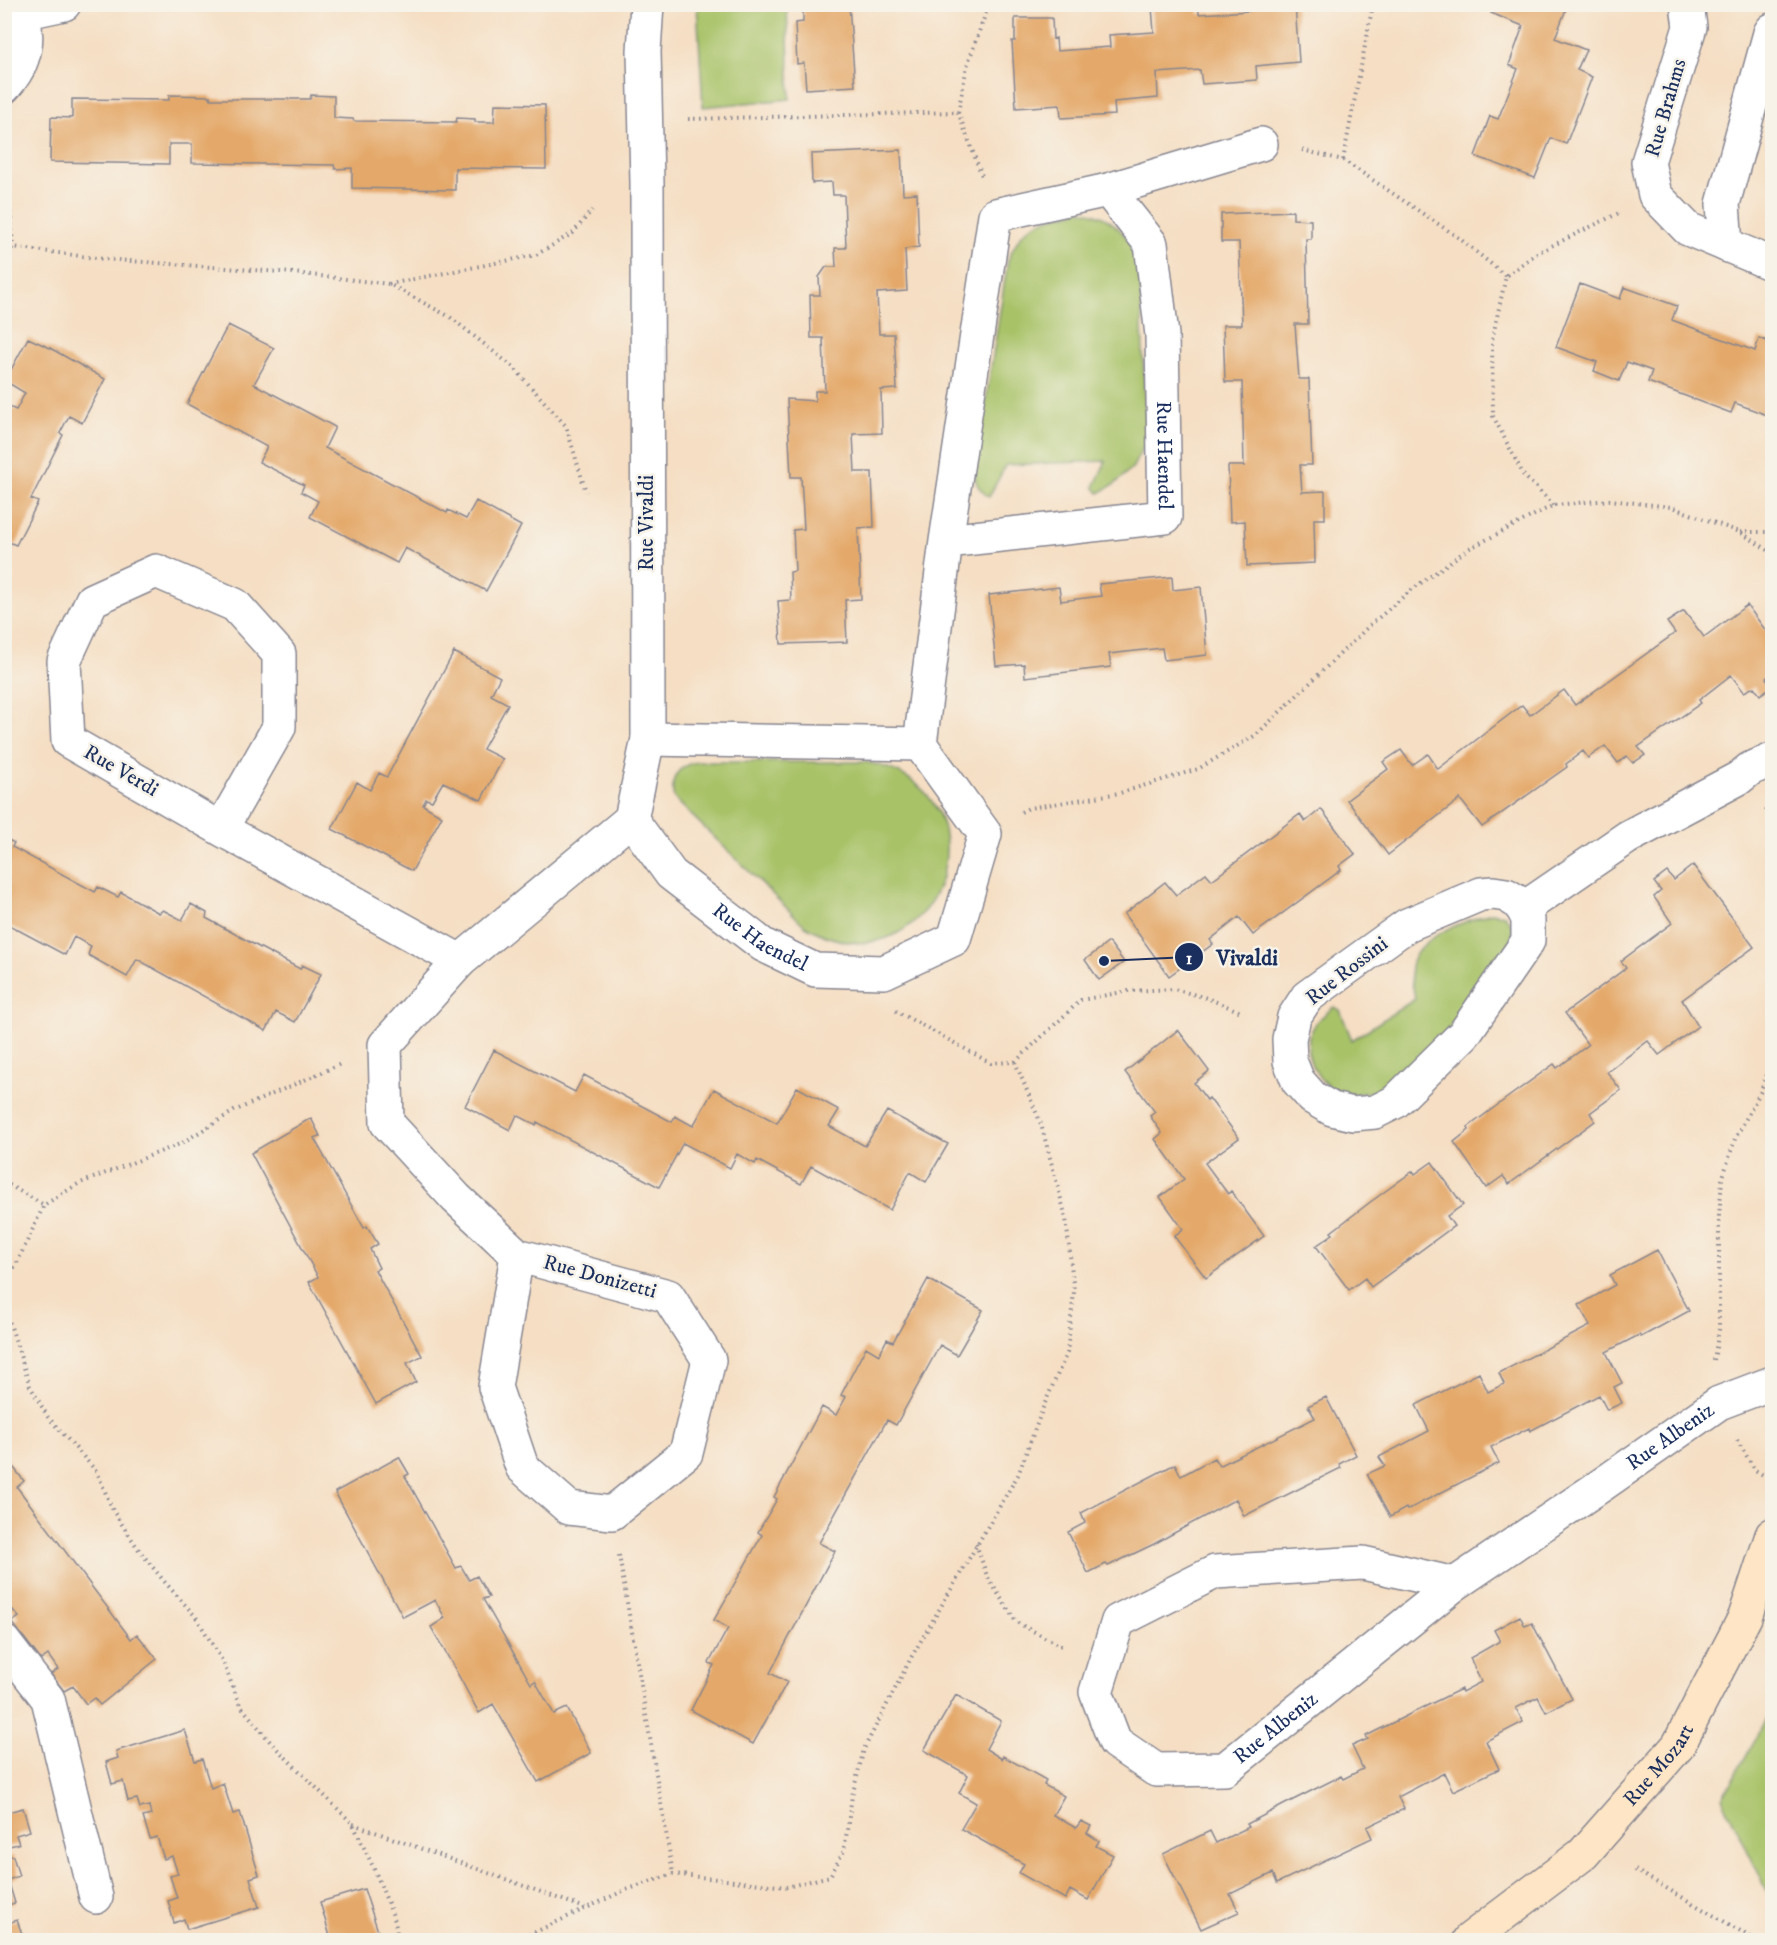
<svg xmlns="http://www.w3.org/2000/svg" width="1777" height="1945" font-family="'IM FELL DW Pica',serif">
	<style>
		.green { fill: #a8c268; stroke: #627863; stroke-width: 1.5 }
		.building { fill: #e4a96a }
		.lines { fill: none; stroke-linecap: round; stroke-linejoin: round }
		.street-casing { stroke: #888690; stroke-width: 36 }
		.secondary-casing { stroke: #888690; stroke-width: 36 }
		.path { stroke: #888690; stroke-width: 4; stroke-dasharray: 1.5 4.5; stroke-linecap: butt }
		.street { stroke: #fff; stroke-width: 33 }
		.secondary { stroke: #fde5c5; stroke-width: 33 }
		.labels { text-anchor: middle; dominant-baseline: central; stroke-width: 5; stroke-linejoin: round; paint-order: stroke }
		.street-label { font-size: 21px; fill: #1b2f5e; stroke: #f7f3e8 }
		.leader { fill: none; stroke: #1b2f5e; stroke-width: 2 }
		.callout-dot { fill: #1b2f5e; stroke: #f7f3e8; stroke-width: 2 }
		.mark-label { font-size: 18px; text-anchor: middle; font-weight: bold; fill: #fff }
		.callout-label { font-size: 22px; text-anchor: middle; font-weight: bold; fill: #1b2f5e; stroke: #f7f3e8; stroke-width: 5; stroke-linejoin: round; paint-order: stroke }
	</style>
	<rect width="100%" height="100%" fill="#f7f3e8"/>
	<filter id="ink" filterUnits="userSpaceOnUse"><feTurbulence type="fractalNoise" baseFrequency=".0167" numOctaves="2"/><feDisplacementMap in="SourceGraphic" scale="12" xChannelSelector="R" yChannelSelector="G"/><feConvolveMatrix kernelMatrix="1 2 1 2 8 2 1 2 1" color-interpolation-filters="sRGB"/></filter>
	<filter id="wash" filterUnits="userSpaceOnUse"><feTurbulence type="fractalNoise" baseFrequency=".008" numOctaves="4" result="noise"/><feDisplacementMap in="SourceGraphic" scale="24" xChannelSelector="R" yChannelSelector="G"/><feGaussianBlur stdDeviation="1.35" result="paint"/><feColorMatrix in="noise" values="0 0 0 0 0 0 0 0 0 0 0 0 0 0 0 0 0 1.4 0 .05"/><feComposite in="paint" operator="in"/></filter>
	<g filter="url(#wash)">
		<rect width="100%" height="100%" fill="#f5dec3"/>
		<!-- green -->
		<path class="green" d="M697,5H787L790,99L703,107Z
			M1080,210C1113,215 1134,238 1140,271L1146,432L1144,445L1133,467L1115,484L1099,493L1094,487L1106,461L1006,465L989,497C979,490 974,483 975,470L1008,260C1024,219 1041,221 1080,210Z
			M697,762H866C1015,791 934,1004 804,925L674,798C669,779 678,765 697,762Z
			M1491,913L1505,915L1512,926L1513,942L1487,989L1402,1077L1381,1091L1346,1095L1330,1088L1320,1078L1312,1066L1308,1052L1309,1036L1317,1021L1334,1007L1340,1010L1352,1040L1415,999C1414,989 1409,975 1411,966C1417,936 1466,921 1491,913Z
			M1772,1710V1901L1722,1798Z"/>
		<g id="blocks">
			<!-- building -->
			<path class="building" d="M803,4H849L855,86L806,89L804,63L797,64L795,23L803,22Z
				M1182,4H1198L1199,14L1250,11V4H1295L1299,62L1256,66L1257,80L1202,84L1200,70L1157,73L1158,98L1114,102L1115,115L1061,118L1060,105L1016,108L1012,41H1015V18H1052L1053,39L1056,38L1057,51L1110,47L1109,35L1154,32L1152,7Z
				M1494,4H1568L1555,38L1586,50L1577,70L1592,77L1566,144L1551,138L1535,178L1475,156L1490,116L1498,119L1518,69L1509,65L1523,26L1491,13Z
				M169,95L210,96L211,99H310L311,95L334,96V118L353,119L354,121L456,122L457,118L475,119V122H494L495,104L545,105L546,169L455,168V190L352,188V168L335,169L334,165L192,163V144H169V164L50,162L51,117L72,118V99L169,100Z
				M901,150L903,194L917,193L919,247L905,249L907,291L877,293L879,334H894L897,389L881,390L882,433L853,434L855,472H872L874,527L858,528L861,599L845,600L847,642L781,644L778,601L791,600L790,572L795,571L793,530L804,529L801,477H791L787,399L815,401V391H825L823,338H811L810,295H820L819,277L826,267H836L835,248H846L844,195H833L832,182L812,183L811,154Z
				M1293,211V219L1311,220V239H1306L1308,324H1295L1299,379H1309L1312,465H1300L1302,492L1325,491V519H1314L1315,563L1247,566L1245,521L1230,522L1228,466H1244L1242,382H1225L1223,325H1242L1239,242H1221V214Z
				M1580,284L1620,299L1624,287L1677,306L1672,320L1755,351L1759,338L1772,343V417L1735,403L1731,413L1648,382L1652,371L1627,362L1619,381L1594,371L1597,362L1556,347Z
				M228,325L274,348L254,384L335,427L325,448L447,513L448,510L466,519L476,501L521,526L486,591L405,548L397,563L310,517L318,501L301,492L304,485L259,462L267,447L187,404Z
				M28,338L50,348L105,379L82,423L69,416L60,433L63,435L31,499L38,502L16,545L4,540V407L5,405L16,410L25,393L5,381Z
				M1172,577L1173,590L1201,587L1207,655L1164,660L1162,648L1109,654L1111,667L1025,677L1024,664L996,666L989,595L1059,587L1061,601L1101,596L1099,584Z
				M1747,605L1772,639V673L1766,678L1772,686L1760,695L1754,687L1744,692L1731,675L1699,700L1701,703L1638,747L1645,755L1633,763L1627,756L1618,763L1605,746L1588,758L1583,751L1566,764L1567,767L1482,827L1460,799L1388,855L1347,800L1388,769L1383,762L1401,750L1412,765L1428,754L1438,769L1522,705L1530,715L1564,690L1575,705L1675,633L1667,622L1684,611L1704,637Z
				M454,652L500,677L491,695L508,704L483,749L503,759L481,800L443,782L432,801L426,799L423,805L442,816L412,871L332,829L357,782L370,790L379,773L387,777Z
				M1321,809L1355,854L1339,866L1341,870L1253,935L1239,917L1210,940L1213,944L1169,976L1124,914L1165,882L1176,895L1206,873L1212,880L1300,814L1305,822Z
				M5,838L14,843L12,847L95,892L98,887L118,897L121,892L159,913L163,910L182,920L191,904L207,913L206,918L255,945L300,969L302,965L321,974L295,1022L276,1012L266,1031L137,959L127,977L88,955L91,946L74,937L65,955L5,923Z
				M1693,865L1754,947L1682,1000L1698,1026L1659,1055L1648,1041L1607,1072L1621,1090L1590,1113L1595,1121L1509,1184L1503,1176L1486,1188L1454,1142L1469,1130L1468,1127L1511,1095L1554,1064L1557,1068L1588,1045L1565,1013L1626,968L1621,961L1672,923L1654,897L1661,891L1654,882L1667,872L1674,880Z
				M1109,942L1124,962L1099,980L1085,960Z
				M1178,1030L1209,1071L1194,1083L1207,1100L1209,1098L1239,1138L1205,1163L1228,1194L1231,1191L1264,1236L1206,1278L1174,1236L1183,1229L1160,1197L1184,1179L1155,1139L1162,1133L1150,1116L1155,1112L1125,1072Z
				M494,1050L575,1092L584,1075L672,1122L675,1116L693,1126L714,1089L777,1123L797,1087L839,1110L829,1126L865,1146L887,1111L948,1144L926,1182L910,1172L890,1210L811,1166L801,1184L757,1160L755,1164L737,1154L730,1168L683,1143L659,1187L537,1122L536,1125L517,1115L510,1130L465,1106Z
				M311,1118L320,1136L314,1138L364,1228L367,1226L378,1244L370,1249L379,1268L375,1270L422,1356L407,1363L416,1382L376,1404L309,1282L318,1277L251,1153Z
				M1432,1162L1463,1205L1447,1216L1454,1226L1371,1287L1365,1278L1349,1290L1316,1246L1333,1234L1331,1232L1369,1203L1413,1171L1415,1174Z
				M1657,1250L1689,1311L1641,1337L1639,1335L1606,1352L1622,1383L1614,1387L1622,1403L1607,1410L1599,1395L1530,1431L1529,1428L1491,1447L1499,1463L1407,1510L1406,1508L1390,1517L1367,1474L1385,1466L1379,1457L1429,1431L1416,1405L1479,1373L1488,1392L1504,1384L1499,1373L1590,1326L1579,1305L1615,1285L1610,1275Z
				M928,1279L983,1310L957,1355L940,1345L896,1425L887,1420L819,1543L835,1551L770,1673L787,1682L753,1744L691,1710L714,1665L709,1663L728,1628L714,1620L762,1535L758,1532L777,1499L774,1497L822,1407L836,1415L846,1397L841,1395L866,1347L879,1355L887,1339L893,1342Z
				M1326,1397L1356,1455L1339,1464L1341,1468L1244,1516L1236,1499L1154,1544L1108,1566L1106,1564L1088,1573L1068,1532L1085,1523L1081,1513L1175,1464L1181,1476L1214,1458L1219,1466L1315,1418L1308,1406Z
				M4,1455L24,1481L17,1487L131,1639L137,1634L157,1659L100,1705L94,1698L86,1704L73,1686L64,1691L51,1674L58,1669L48,1655L41,1660L12,1622L19,1617L7,1603L4,1605Z
				M399,1457L409,1474L405,1476L456,1568L461,1566L469,1580L477,1576L489,1597L483,1599L531,1684L535,1681L554,1714L567,1708L591,1753L538,1782L493,1704L479,1713L455,1669L431,1627L445,1618L435,1600L403,1617L335,1492Z
				M1520,1616L1525,1626L1532,1623L1572,1699L1546,1712L1538,1697L1516,1708L1523,1722L1486,1741L1499,1769L1453,1791L1444,1773L1398,1797L1404,1809L1367,1827L1372,1838L1277,1883L1273,1873L1230,1894L1239,1912L1201,1929L1163,1854L1210,1831L1216,1843L1249,1827L1247,1824L1293,1800L1341,1776L1343,1779L1363,1769L1352,1746L1368,1739L1366,1736L1414,1712L1461,1689L1462,1692L1481,1682L1470,1658L1500,1641L1494,1630Z
				M956,1695L1001,1721L986,1749L1002,1759L1003,1756L1046,1780L1044,1785L1064,1796L1053,1815L1076,1828L1081,1821L1091,1826L1087,1833L1099,1841L1096,1846L1113,1855L1088,1900L1070,1890L1065,1899L1019,1873L1024,1864L961,1829L976,1803L959,1793L968,1775L924,1750Z
				M185,1730L195,1761L202,1759L211,1788L223,1783L233,1814L240,1812L259,1875L250,1878L259,1907L187,1929L184,1919L174,1923L168,1901L177,1898L170,1876L178,1874L172,1856L164,1859L157,1837L150,1839L143,1817L151,1815L149,1806L140,1808L137,1799L128,1801L123,1781L112,1784L106,1762L118,1758L116,1751Z
				M23,1808L30,1831L16,1835L19,1844L4,1847V1813Z
				M13,1856L19,1876L8,1880L15,1903L4,1906V1857Z
				M364,1889L381,1940H331L320,1902Z
				M5,1914L8,1923L17,1920L24,1940H4Z"/>
		</g>
	</g>
	<g filter="url(#ink)">
		<use href="#blocks" fill-opacity="0" stroke="#888690" stroke-width="1.5"/>
		<g class="lines">
			<!-- street casing -->
			<g class="street-casing">
				<g id="street">
					<path d="M1687,4L1690,27L1648,162L1655,195L1688,229L1772,264"/>
					<path d="M22,13L64,4"/>
					<path d="M4,87C26,64 33,34 17,4"/>
					<path d="M1108,190L1261,144"/>
					<path d="M1726,245L1723,204L1770,33L1772,30"/>
					<path d="M648,739L920,744"/>
					<path id="s1" d="M631,819L671,874L763,945L815,970L884,972L954,939L985,834L920,744L946,541L995,215L1108,190L1151,244L1162,335L1165,517L946,541"/>
					<path d="M221,829L68,741L64,661L92,600L156,571L235,605L279,654V727L221,829L460,961"/>
					<path d="M1493,893L1506,895L1516,901L1523,909L1528,919V941L1464,1034L1395,1102L1375,1112L1353,1114L1332,1109L1313,1098L1298,1081L1290,1061L1289,1039L1294,1017L1307,997L1407,925L1481,894Z"/>
					<path d="M1523,909L1628,837L1739,778L1750,769L1772,760"/>
					<path d="M517,1255L495,1387L522,1467L569,1508L612,1513L686,1453L709,1360L668,1296L517,1255L456,1198L387,1123L385,1045L460,961L631,819L648,739L647,183L644,51L647,4"/>
					<path id="s2" d="M1455,1584L1363,1563L1215,1572L1118,1621L1096,1692L1115,1742L1156,1770L1225,1769L1455,1584L1603,1484L1719,1403L1772,1383"/>
					<path d="M4,1642L48,1699L96,1897"/>
				</g>
			</g>
			<!-- secondary casing -->
			<g class="secondary-casing">
				<g id="secondary">
					<path id="s3" d="M1469,1940L1583,1854L1678,1746L1745,1617L1772,1535"/>
				</g>
			</g>
			<!-- path -->
			<path class="path" d="M958,112L982,176
				M688,119L958,112L967,66L989,4
				M4,128L13,247
				M1302,150L1343,160L1459,238L1506,276
				M1343,160L1373,4
				M4,258L13,247L103,259L294,273L389,284L450,317L513,367L566,426L586,492
				M389,284L536,255L573,233L592,210
				M1554,505L1524,476L1493,416L1492,340L1506,276L1537,253L1619,213
				M1740,532H1772
				M1766,809L1772,822
				M1021,812L1029,808L1120,793L1198,769L1256,735L1369,626L1410,591L1468,549L1554,505L1610,500L1671,507L1740,532L1768,550L1772,555
				M1015,1062L1081,1000L1128,991L1174,989L1207,998L1241,1012
				M4,1182L44,1205
				M4,1283L16,1265L44,1205L78,1184L180,1144L234,1111L343,1063
				M4,1305L30,1386L48,1417L97,1472L113,1511L139,1550L163,1580L196,1617L223,1662L240,1705L272,1744L353,1824L375,1871L395,1921L398,1940
				M1714,1360L1719,1329V1216L1722,1180L1735,1139L1761,1091L1772,1056
				M1737,1440L1755,1470L1763,1475
				M976,1544L987,1576L1016,1622L1065,1648
				M619,1555L673,1874
				M353,1824L585,1908
				M1635,1870L1756,1940
				M518,1940L623,1891L673,1874L787,1887L830,1876L844,1851L852,1796L864,1749L912,1656L1018,1475L1044,1405L1067,1353L1074,1292L1066,1218L1041,1124L1015,1062L991,1063L896,1011"/>
			<!-- street -->
			<use href="#street" class="street"/>
			<!-- secondary -->
			<use href="#secondary" class="secondary"/>
		</g>
	</g>
	<g class="labels">
		<!-- street labels -->
		<g class="street-label">
			<text transform="translate(1666 108) rotate(-74)">Rue Brahms</text>
			<text stroke="none"><textPath href="#s1" startOffset="1540">Rue Haendel</textPath></text>
			<text transform="translate(647 523) rotate(-90)">Rue Vivaldi</text>
			<text transform="translate(121 771) rotate(30)">Rue Verdi</text>
			<text stroke="none"><textPath href="#s1" startOffset="178">Rue Haendel</textPath></text>
			<text transform="translate(1347 971) rotate(-38)">Rue Rossini</text>
			<text transform="translate(600 1277) rotate(15)">Rue Donizetti</text>
			<text stroke="none"><textPath href="#s2" startOffset="1154">Rue Albeniz</textPath></text>
			<text stroke="none"><textPath href="#s2" startOffset="663">Rue Albeniz</textPath></text>
			<text stroke="none"><textPath href="#s3" startOffset="260">Rue Mozart</textPath></text>
		</g>
	</g>
	<!-- callouts -->
	<path class="leader" d="M1104 961L1189 957"/>
	<g class="callout-dot">
		<circle cx="1104" cy="961" r="6"/>
		<circle cx="1189" cy="957" r="15"/>
	</g>
	<g class="mark-label">
		<text x="1189" y="964">1</text>
	</g>
	<g class="callout-label">
		<text x="1247" y="965">Vivaldi</text>
	</g>
	<!-- margin -->
	<rect width="1777" height="1945" fill="none" stroke="#f7f3e8" stroke-width="24"/>
</svg>
